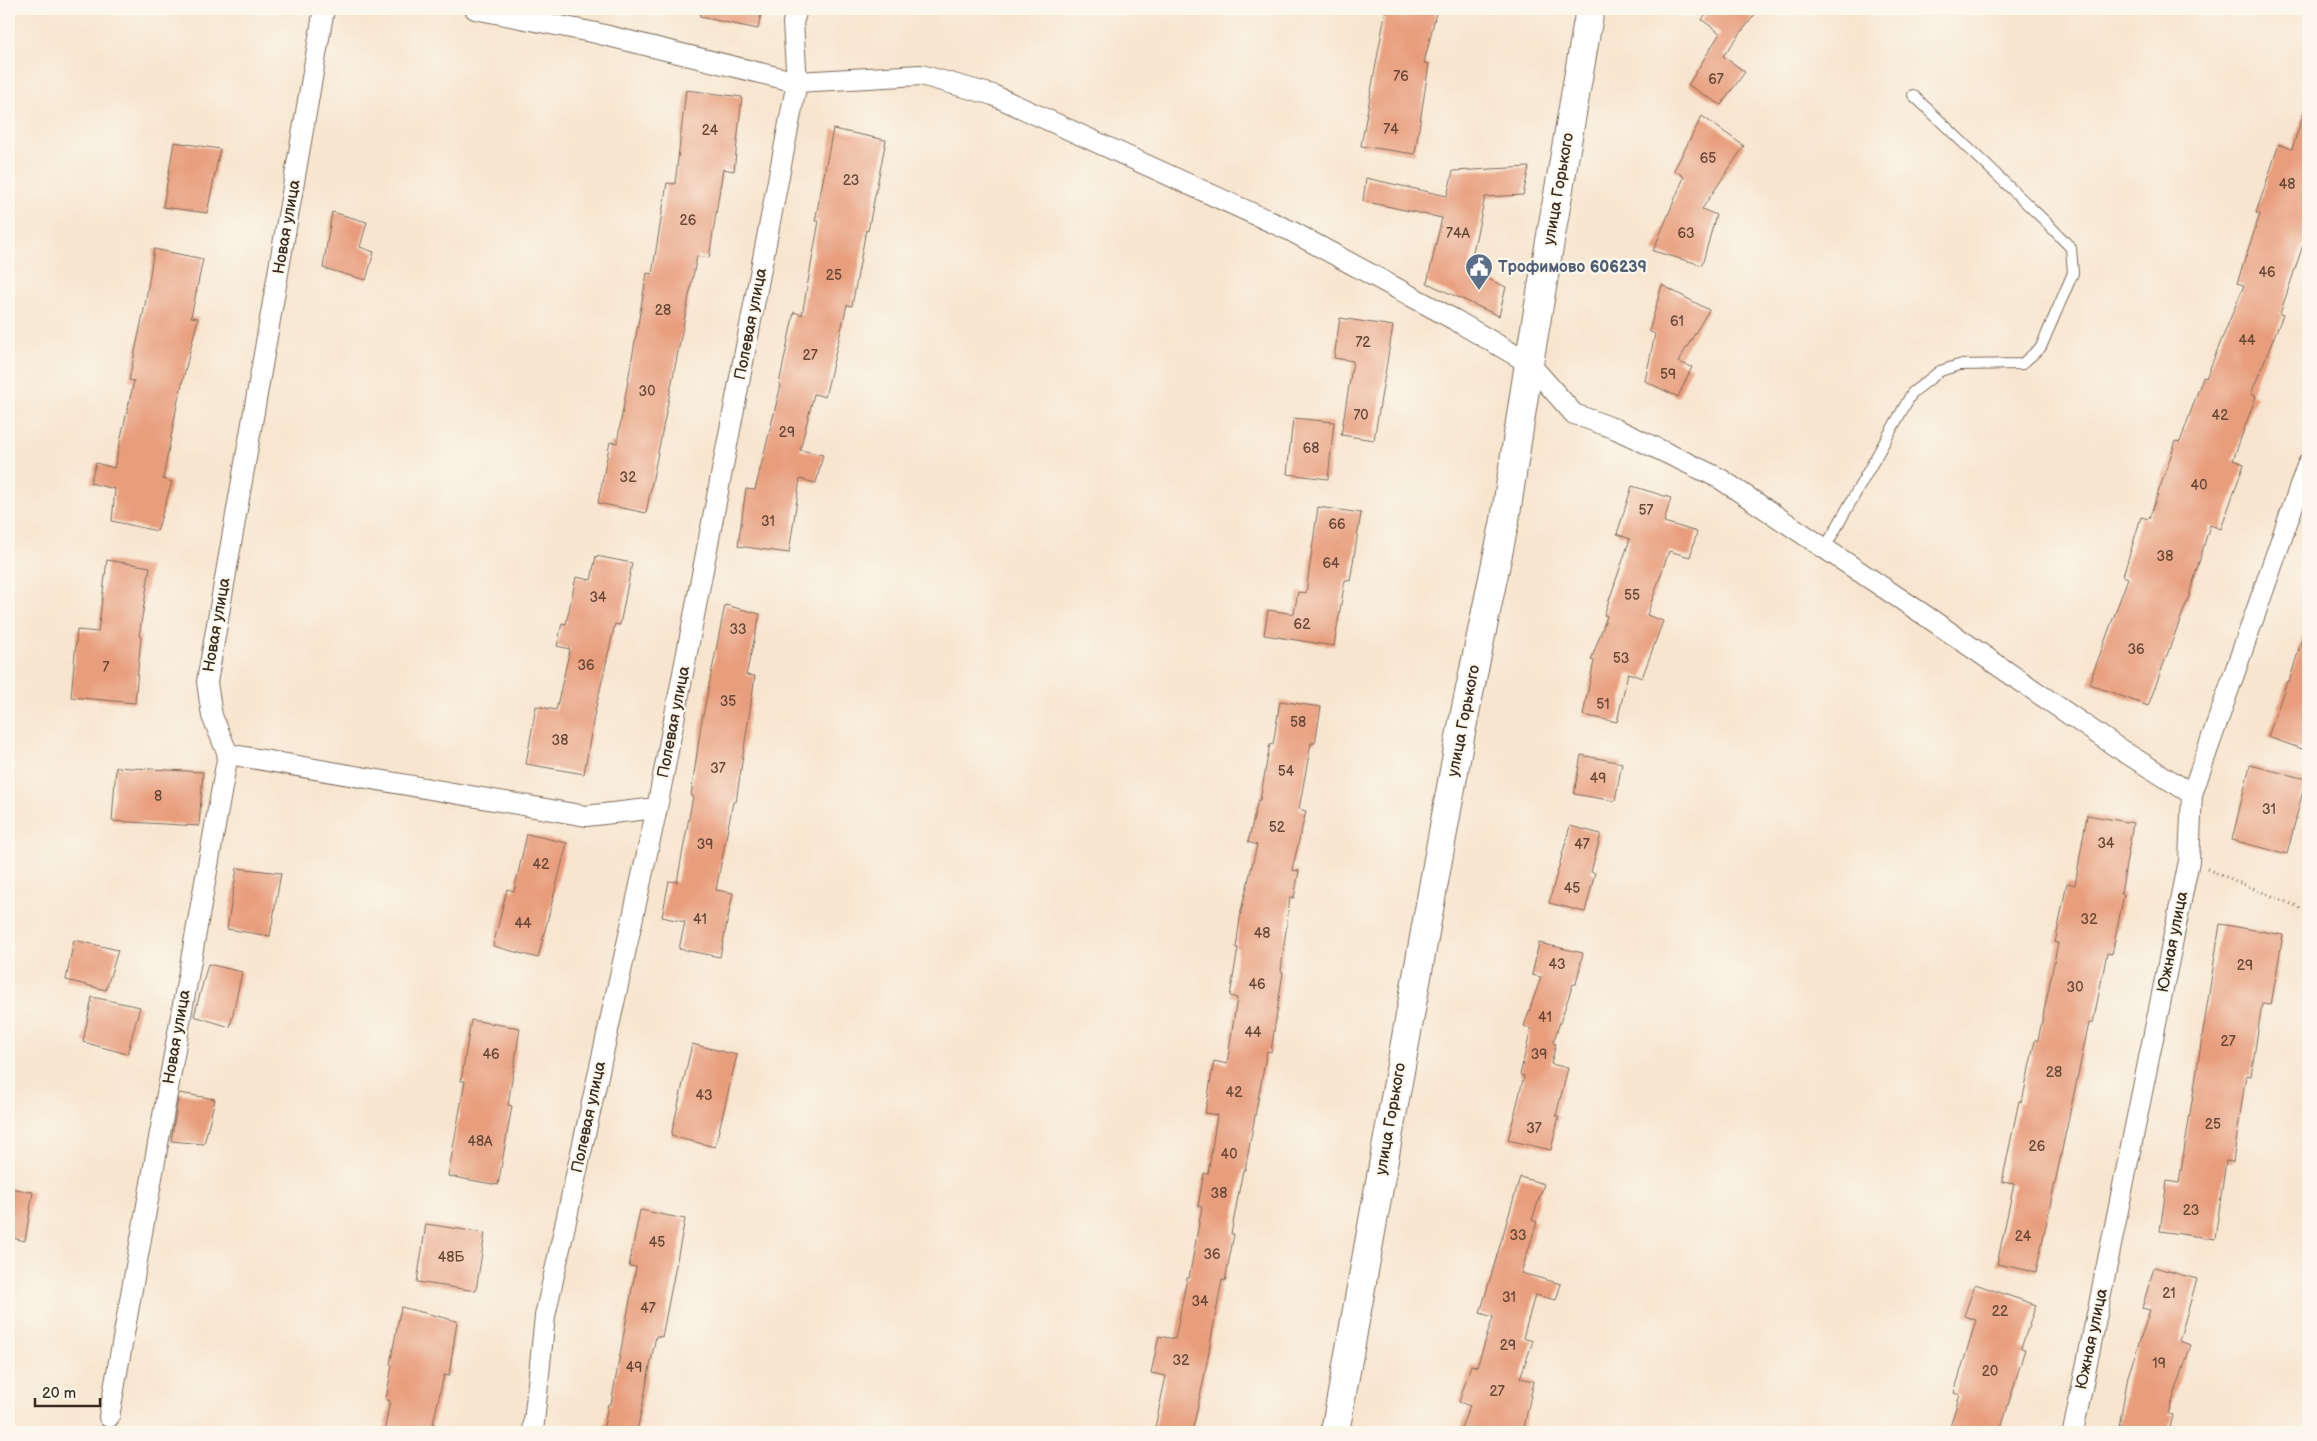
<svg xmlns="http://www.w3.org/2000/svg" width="2317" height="1441" font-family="'Balsamiq Sans',sans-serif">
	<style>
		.building { fill: #e89e7d }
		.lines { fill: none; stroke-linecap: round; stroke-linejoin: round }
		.service-casing { stroke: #7d6b5c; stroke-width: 12 }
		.minor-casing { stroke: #7d6b5c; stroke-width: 22 }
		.secondary-casing { stroke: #7d6b5c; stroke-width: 30 }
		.path { stroke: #7d6b5c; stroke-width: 3; stroke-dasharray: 1 4; stroke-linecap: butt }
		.service { stroke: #fff; stroke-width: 10 }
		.minor { stroke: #fff; stroke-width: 20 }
		.secondary { stroke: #fff; stroke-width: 28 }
		.labels { text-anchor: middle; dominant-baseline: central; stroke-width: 4.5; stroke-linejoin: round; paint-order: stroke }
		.number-label { font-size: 14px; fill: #664736 }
		.street-label { font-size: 16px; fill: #3b2a1e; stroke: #fbf7ec }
		.service-label { font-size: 16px; font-weight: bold; fill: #4e5e75; stroke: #fbf7ec; text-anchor: start }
	</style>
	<rect width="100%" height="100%" fill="#fbf7ec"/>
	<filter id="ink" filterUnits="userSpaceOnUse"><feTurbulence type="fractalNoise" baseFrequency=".02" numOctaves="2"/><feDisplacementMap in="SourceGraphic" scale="10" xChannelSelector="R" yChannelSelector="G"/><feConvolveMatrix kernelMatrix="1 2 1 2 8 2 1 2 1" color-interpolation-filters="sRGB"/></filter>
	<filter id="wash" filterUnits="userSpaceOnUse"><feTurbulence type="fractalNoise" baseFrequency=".0096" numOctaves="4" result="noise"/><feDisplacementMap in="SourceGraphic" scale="20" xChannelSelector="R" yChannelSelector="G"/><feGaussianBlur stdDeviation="1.12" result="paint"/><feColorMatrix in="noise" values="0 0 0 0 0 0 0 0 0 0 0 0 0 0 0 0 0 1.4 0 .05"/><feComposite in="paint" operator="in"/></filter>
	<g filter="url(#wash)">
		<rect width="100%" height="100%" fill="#f7e5cf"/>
		<g id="blocks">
			<!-- building -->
			<path class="building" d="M701,9H762L758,29L700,17Z
				M1386,9H1437L1424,63L1429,64L1415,154L1361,146Z
				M1708,9H1759L1723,56L1745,72L1721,105L1688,85L1720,33L1702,20Z
				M686,90L742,97L734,171L723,169L709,258L697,256L646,513L598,503L610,442L617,443L647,273L652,274L667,183L675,184Z
				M2305,109H2308V230L2280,314L2283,315L2251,394L2256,396L2233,460L2244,464L2221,529L2210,525L2189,596L2148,706L2089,684L2128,578L2123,576L2141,517L2149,519L2176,441L2180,442L2203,377L2206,378L2244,285L2237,283L2260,214L2256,213L2279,144L2292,149Z
				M1702,116L1744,146L1702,209L1716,215L1702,265L1653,251L1684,177L1674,170Z
				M833,129L886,140L868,231L866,230L852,306L847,305L825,397L814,394L800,450L823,455L816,483L800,479L789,553L738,546L746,489L755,490L781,385L779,384L794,312L802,315L819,221H815Z
				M174,142L220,149L207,213L163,207Z
				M1529,167L1523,195L1485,197L1469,270L1506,287L1499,316L1427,283L1442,218L1363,201L1366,178L1447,196L1453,171Z
				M332,212L367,222L360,247L374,252L366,280L323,268Z
				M154,249L203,259L191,317L198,318L178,400L163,479L172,482L157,531L112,521L115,489L90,483L96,463L114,468L134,381L129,380L145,305Z
				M1662,285L1709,310L1678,362L1692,367L1678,397L1645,381L1655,334L1649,331Z
				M1340,318L1393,326L1374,440L1341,435L1353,361L1334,358Z
				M1293,418L1334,422L1328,479L1287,474Z
				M1632,486L1671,498L1664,522L1697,532L1690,557L1669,551L1647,615L1663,621L1642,678L1628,673L1617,722L1583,715L1594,661L1591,660L1607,616L1604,615L1630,539L1617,534Z
				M1318,507L1361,513L1350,581L1345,580L1334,646L1264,635L1268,610L1294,614L1298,592L1306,593Z
				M596,556L632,563L620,625L615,624L594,716L584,774L526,764L536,706L556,710L570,649L557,646L562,623L566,624L576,577L591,580Z
				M107,560L150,567L139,636L141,637L135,703L71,697L77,630L98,632Z
				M725,605L760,614L746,675L755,676L736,802H733L716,890L733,893L720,957L679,949L685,922L662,917L669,881L677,882L693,796L691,795L701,725Z
				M2304,632L2308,633V751L2268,737L2287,681L2289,682Z
				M1280,701L1321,707L1315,743H1311L1299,809L1306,811L1292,870L1299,871L1294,898L1290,897L1281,971L1283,972L1271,1052L1267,1051L1245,1170H1243L1231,1234H1234L1225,1281L1222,1280L1203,1383L1192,1432H1154L1166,1376L1151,1373L1159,1336L1175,1339L1187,1278H1189L1202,1207L1198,1206L1204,1173L1208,1174L1217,1115L1205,1113L1214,1061L1227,1064L1237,998L1230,996L1238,948H1236L1241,911L1257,845L1248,842L1258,800H1260L1270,744L1273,745Z
				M1581,755L1622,763L1615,801L1574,794Z
				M2250,765L2306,779L2287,854L2232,840Z
				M116,767L203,772L199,826L112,821Z
				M2087,815L2133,823L2121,894H2124L2112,954L2107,953L2093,1023H2089L2036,1272L1997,1264L2014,1184L2002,1182L2019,1101L2022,1102L2035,1040H2038L2058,943H2055L2067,883L2075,885Z
				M1570,826L1601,834L1591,872L1595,873L1585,912L1549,903Z
				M527,834L567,843L538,958L493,946L507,889L514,891Z
				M237,868L281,873L270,936L227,929Z
				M2220,924L2283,935L2271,1005L2262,1004L2251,1076L2246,1075L2233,1162L2226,1161L2215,1239L2160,1231L2167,1181L2179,1183Z
				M74,940L118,950L106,990L66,980Z
				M1539,943L1583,953L1576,984H1573L1553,1043L1556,1044L1551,1064L1568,1068L1556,1116H1559L1551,1150L1508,1140L1524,1076L1520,1075L1531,1029L1524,1026L1541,977L1532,975Z
				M208,964L242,972L230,1027L194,1016Z
				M92,997L140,1007L127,1054L83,1042Z
				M471,1020L520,1028L508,1105L512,1106L498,1185L448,1176L465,1081H461Z
				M692,1044L737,1055L715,1147L671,1136Z
				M179,1093L215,1099L204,1144L171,1141Z
				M1520,1177L1544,1184L1532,1220L1537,1222L1521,1273L1561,1284L1556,1300L1535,1295L1523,1338L1533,1341L1520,1378L1534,1381L1523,1432H1459L1470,1406L1459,1402L1471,1365L1477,1367L1493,1317L1480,1313Z
				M9,1188L33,1192L25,1241L9,1237Z
				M640,1210L685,1219L662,1337L656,1336L637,1432H603L608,1404H611L636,1267L629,1266Z
				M426,1224L485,1233L476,1291L417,1282Z
				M2154,1267L2197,1279L2179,1341L2191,1345L2168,1414L2172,1415L2168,1432H2118L2128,1376L2150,1310L2142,1308Z
				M1975,1284L2036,1305L2021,1348L2025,1349L2000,1432H1948L1960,1395L1954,1393L1976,1320L1964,1316Z
				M401,1307L457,1321L449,1376L444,1375L431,1432H384L390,1401L386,1400L392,1365L390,1364Z"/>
		</g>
	</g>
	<g filter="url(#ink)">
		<use href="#blocks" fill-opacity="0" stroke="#7d6b5c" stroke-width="1"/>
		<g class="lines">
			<!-- service casing -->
			<g class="service-casing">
				<path id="service" d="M1825,548L1912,393L1940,371L1959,365L2022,364L2041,347L2073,273L2071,248L2046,222L1913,95"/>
			</g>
			<!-- minor casing -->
			<g class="minor-casing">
				<path id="minor" d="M475,9L596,33L797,82L921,75L993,95L1291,231L1455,320L1529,363L1574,414L1616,429L1719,478L1923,614L2118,748L2192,794
					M228,754L586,816L657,808
					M109,1417L228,754L212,716L207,682L324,9
					M533,1432L545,1316L657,808L797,82L793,23L797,9
					M2073,1432L2189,861L2192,794L2308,463"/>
			</g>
			<!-- secondary casing -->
			<g class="secondary-casing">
				<path id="secondary" d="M1335,1432L1461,732L1505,520L1529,363L1590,9"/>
			</g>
			<!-- path -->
			<path class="path" d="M2207,869L2308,911"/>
			<!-- service -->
			<use href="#service" class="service"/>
			<!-- minor -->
			<use href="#minor" class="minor"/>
			<!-- secondary -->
			<use href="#secondary" class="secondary"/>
		</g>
	</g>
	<!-- icons -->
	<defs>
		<g id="civic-pin" transform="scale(1.4375)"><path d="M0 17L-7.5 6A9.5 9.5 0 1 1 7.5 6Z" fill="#5c6f8a" stroke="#fbf7ec"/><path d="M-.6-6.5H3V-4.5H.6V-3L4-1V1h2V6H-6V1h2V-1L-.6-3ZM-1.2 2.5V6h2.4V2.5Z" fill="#fff"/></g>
	</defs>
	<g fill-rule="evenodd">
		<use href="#civic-pin" x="1479" y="267"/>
	</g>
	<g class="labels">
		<!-- number labels -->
		<g class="number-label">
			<text x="1401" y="76">76</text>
			<text x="1716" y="79">67</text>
			<text x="1391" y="129">74</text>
			<text x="710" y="130">24</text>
			<text x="1708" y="158">65</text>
			<text x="851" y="180">23</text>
			<text x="2287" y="184">48</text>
			<text x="688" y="220">26</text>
			<text x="1458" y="233">74А</text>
			<text x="1686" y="233">63</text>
			<text x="2267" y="272">46</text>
			<text x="834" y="275">25</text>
			<text x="663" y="310">28</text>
			<text x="1677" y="321">61</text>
			<text x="2247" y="340">44</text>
			<text x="1363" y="342">72</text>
			<text x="810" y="355">27</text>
			<text x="1668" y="374">59</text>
			<text x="647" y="391">30</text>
			<text x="1361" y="415">70</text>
			<text x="2220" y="415">42</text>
			<text x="787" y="432">29</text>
			<text x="1311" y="448">68</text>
			<text x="628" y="477">32</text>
			<text x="2199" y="485">40</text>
			<text x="1646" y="510">57</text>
			<text x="768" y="521">31</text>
			<text x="1337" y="524">66</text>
			<text x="2165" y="556">38</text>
			<text x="1331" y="563">64</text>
			<text x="1632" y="595">55</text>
			<text x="598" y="597">34</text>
			<text x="1302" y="624">62</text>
			<text x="738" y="629">33</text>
			<text x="2136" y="649">36</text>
			<text x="1621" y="658">53</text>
			<text x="586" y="665">36</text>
			<text x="106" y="667">7</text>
			<text x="728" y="701">35</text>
			<text x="1603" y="704">51</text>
			<text x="1298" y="722">58</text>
			<text x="560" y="740">38</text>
			<text x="718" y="768">37</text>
			<text x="1286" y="771">54</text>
			<text x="1598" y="778">49</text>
			<text x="158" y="796">8</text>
			<text x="2269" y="809">31</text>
			<text x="1277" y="827">52</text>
			<text x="2106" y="843">34</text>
			<text x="705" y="844">39</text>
			<text x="1582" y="844">47</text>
			<text x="541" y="864">42</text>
			<text x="1572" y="888">45</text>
			<text x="700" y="919">41</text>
			<text x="2089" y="919">32</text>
			<text x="523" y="923">44</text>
			<text x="1262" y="933">48</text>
			<text x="1557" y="964">43</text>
			<text x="2245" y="965">29</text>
			<text x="1257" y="984">46</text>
			<text x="2075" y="987">30</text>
			<text x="1545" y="1017">41</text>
			<text x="1253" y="1032">44</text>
			<text x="2228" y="1041">27</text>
			<text x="491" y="1054">46</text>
			<text x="1539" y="1054">39</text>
			<text x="2054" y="1072">28</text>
			<text x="1234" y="1092">42</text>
			<text x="704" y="1095">43</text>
			<text x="2213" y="1124">25</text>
			<text x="1534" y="1128">37</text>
			<text x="480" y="1141">48А</text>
			<text x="2037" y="1146">26</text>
			<text x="1229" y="1154">40</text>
			<text x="1219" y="1193">38</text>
			<text x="2191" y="1210">23</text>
			<text x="1518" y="1235">33</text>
			<text x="2023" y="1236">24</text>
			<text x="657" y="1242">45</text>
			<text x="1212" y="1254">36</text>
			<text x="451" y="1257">48Б</text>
			<text x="2169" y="1293">21</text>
			<text x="1509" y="1297">31</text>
			<text x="1200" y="1301">34</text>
			<text x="648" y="1308">47</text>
			<text x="2000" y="1311">22</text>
			<text x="1508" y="1345">29</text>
			<text x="1181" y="1360">32</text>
			<text x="2159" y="1363">19</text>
			<text x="634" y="1367">49</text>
			<text x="1990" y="1371">20</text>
			<text x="1497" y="1391">27</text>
		</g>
		<!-- street labels -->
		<g class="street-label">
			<text transform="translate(1559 189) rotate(-80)">улица Горького</text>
			<text transform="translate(287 227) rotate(-80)">Новая улица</text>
			<text transform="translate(751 324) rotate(-79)">Полевая улица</text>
			<text transform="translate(217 625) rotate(-80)">Новая улица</text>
			<text transform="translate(1464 721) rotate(-79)">улица Горького</text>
			<text transform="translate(674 722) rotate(-79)">Полевая улица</text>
			<text transform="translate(2173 942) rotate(-79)">Южная улица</text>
			<text transform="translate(177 1037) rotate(-80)">Новая улица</text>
			<text transform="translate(589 1117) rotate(-78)">Полевая улица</text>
			<text transform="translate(1391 1119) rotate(-80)">улица Горького</text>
			<text transform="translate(2092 1339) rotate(-78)">Южная улица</text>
		</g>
		<!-- service labels -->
		<g class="service-label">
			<text x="1498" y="267">Трофимово 606239</text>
		</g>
	</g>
	<!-- margin -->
	<rect width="2317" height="1441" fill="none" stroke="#fbf7ec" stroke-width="30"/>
	<!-- scale -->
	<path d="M35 1398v8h65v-8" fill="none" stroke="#3b2a1e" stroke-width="2.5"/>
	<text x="42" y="1398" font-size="15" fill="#3b2a1e" stroke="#fbf7ec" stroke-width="4" paint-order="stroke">20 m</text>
</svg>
